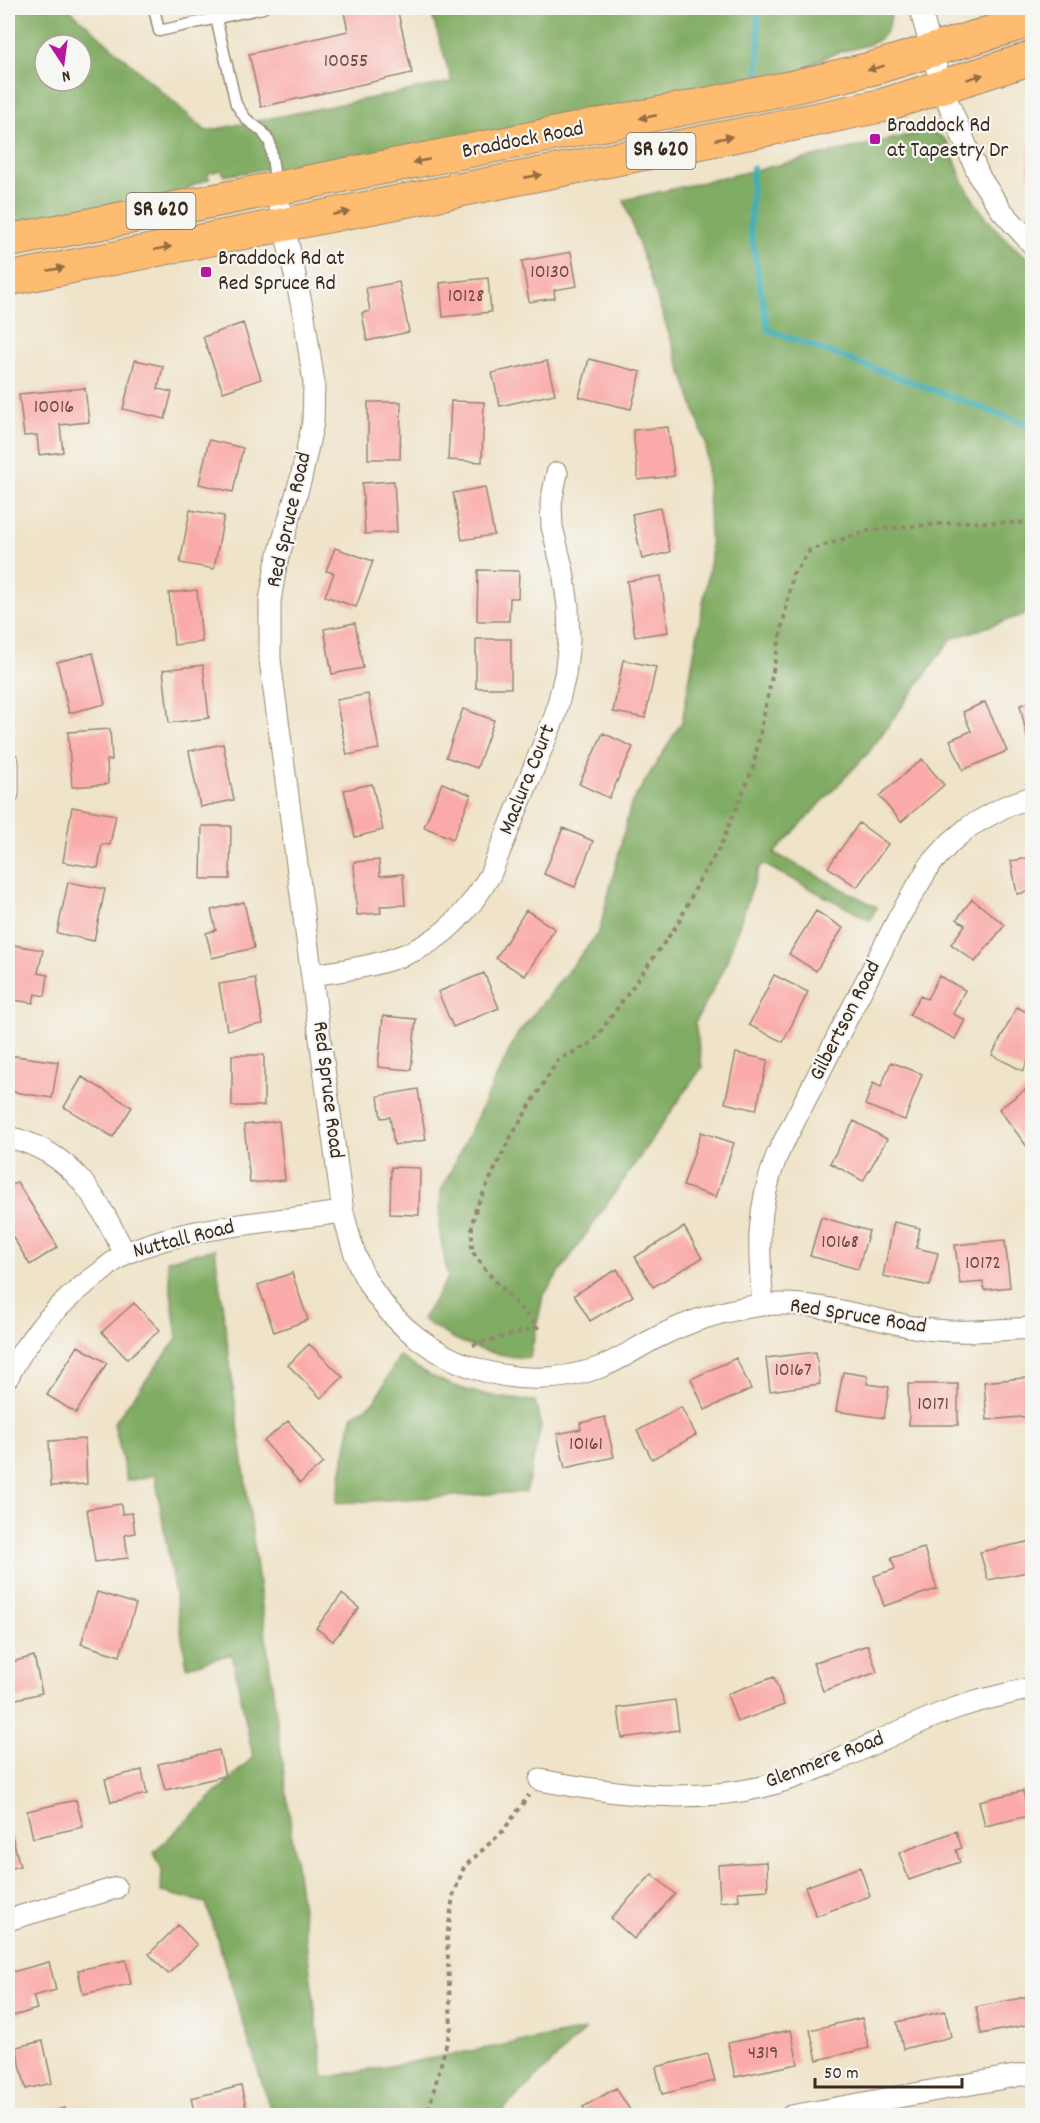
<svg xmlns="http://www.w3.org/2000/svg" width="1040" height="2123" font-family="Dekko,sans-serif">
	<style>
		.forest { fill: #81ac63; stroke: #5e6b40; stroke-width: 1.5; fill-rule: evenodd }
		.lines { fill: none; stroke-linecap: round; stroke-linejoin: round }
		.stream { stroke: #3daeb6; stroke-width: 6 }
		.building { fill: #faaba9 }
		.service-casing { stroke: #958673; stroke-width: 13 }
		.minor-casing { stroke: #958673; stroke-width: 23 }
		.primary-casing { stroke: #958673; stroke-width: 35 }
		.path { stroke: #958673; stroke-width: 4; stroke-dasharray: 4.5 4.5; stroke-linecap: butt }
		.service { stroke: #fff; stroke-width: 10 }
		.minor { stroke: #fff; stroke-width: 21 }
		.primary { stroke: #febc70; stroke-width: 33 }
		.oneway { fill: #936c43 }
		.poi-dot { fill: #b5179e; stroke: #f6f6f2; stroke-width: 2 }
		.labels { text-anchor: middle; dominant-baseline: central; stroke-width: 4.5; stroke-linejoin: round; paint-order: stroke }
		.number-label { font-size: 20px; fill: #6b4a41 }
		.shield { fill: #f6f6f2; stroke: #73675e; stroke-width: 1.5 }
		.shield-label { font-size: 21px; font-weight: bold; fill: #3b2a1e }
		.poi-label { font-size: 22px; fill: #3b2a1e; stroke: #f6f6f2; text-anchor: start }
		.street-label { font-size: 22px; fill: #3b2a1e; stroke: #f6f6f2 }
	</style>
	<rect width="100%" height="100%" fill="#f6f6f2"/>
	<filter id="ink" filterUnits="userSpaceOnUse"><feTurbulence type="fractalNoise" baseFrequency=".0167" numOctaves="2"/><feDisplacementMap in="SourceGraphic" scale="12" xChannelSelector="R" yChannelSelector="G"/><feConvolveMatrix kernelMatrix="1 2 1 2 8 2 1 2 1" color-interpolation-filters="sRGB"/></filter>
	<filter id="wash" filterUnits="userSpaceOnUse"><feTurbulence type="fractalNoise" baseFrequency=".008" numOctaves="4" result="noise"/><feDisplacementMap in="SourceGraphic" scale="24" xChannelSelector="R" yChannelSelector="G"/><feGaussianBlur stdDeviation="1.35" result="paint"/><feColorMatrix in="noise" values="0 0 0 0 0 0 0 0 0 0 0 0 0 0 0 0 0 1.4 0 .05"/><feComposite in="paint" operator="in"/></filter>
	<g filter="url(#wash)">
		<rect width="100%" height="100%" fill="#efe3c8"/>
		<!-- forest -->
		<path class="forest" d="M8,8H68L206,131L452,82L430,8H891C892,50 860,44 831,55C818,60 805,69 792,75L301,171L266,169L224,176L222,170L208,173L209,179L195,184L176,198L8,233ZM45,45H81V81H45Z
			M923,132C932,132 941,134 947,142C954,154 957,169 963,181C978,212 1004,241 1032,261V612L951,639L869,752L774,853L877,907L870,920L763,864L759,868L724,969L695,1023L702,1067L543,1296L530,1358C488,1356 455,1343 422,1319L448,1278L439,1227L441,1191L517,1035L599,932L631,804L682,722L711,558L706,444L624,200Z
			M215,1249L324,2078L585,2030L498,2115H272L206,1903L161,1892L162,1869L154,1852L253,1757L232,1654L187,1667L155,1475L127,1481L114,1423L177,1339L167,1260Z
			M399,1356C442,1387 483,1398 535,1401L541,1426L526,1492L336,1503L352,1416L375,1401Z"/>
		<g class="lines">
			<!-- stream -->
			<path class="stream" d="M757,8L759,46L758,77
				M753,168L750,228L768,330L1032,426"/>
		</g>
		<g id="blocks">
			<!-- building -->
			<path class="building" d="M343,8H397L412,73L261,107L249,54L348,31Z
				M1032,148V175H1028V149Z
				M571,252L577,286L554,290L555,298L529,302L522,261Z
				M488,278L491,312L443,317L440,283Z
				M399,282L409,332L367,341L362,313L370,311L366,288Z
				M243,323L261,379L223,392L203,337Z
				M589,359L641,372L631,409L579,397Z
				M135,360L163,366L158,389L172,392L165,419L123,409Z
				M547,361L555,394L500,406L492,373Z
				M85,388L89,422L60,425L63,452L39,455L37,435L24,436L19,394Z
				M451,401L484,402L482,462L448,460Z
				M368,402H401L400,459H368Z
				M668,427L674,476L638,480L633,430Z
				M209,440L243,448L233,492L199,484Z
				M394,481L397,532L365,534L362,483Z
				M485,487L494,535L462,540L453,493Z
				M660,508L670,552L642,559L632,514Z
				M190,510L224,516L214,569L180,563Z
				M335,548L373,561L356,607L325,596L334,573L326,571Z
				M478,570L519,571L518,598H510L509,621H477Z
				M661,576L668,632L635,637L627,581Z
				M197,590L202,642L174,645L169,593Z
				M355,623L363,668L332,674L324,629Z
				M476,639H511V688H476Z
				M93,653L105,704L69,713L57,662Z
				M623,660L656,667L645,718L613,712Z
				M203,665L209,718L169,723L163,670Z
				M368,694L379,749L347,755L336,700Z
				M985,702L1007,751L963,770L950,740L971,731L963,712Z
				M1032,702V745L1029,746L1020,705Z
				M463,709L494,720L477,768L446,757Z
				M110,729L112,760H107L108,784L72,787L68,732Z
				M603,733L633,747L609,798L579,784Z
				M223,744L234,800L200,807L189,751Z
				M922,759L944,785L901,822L879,796Z
				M442,783L471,795L453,839L424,827Z
				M372,784L383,830L355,837L344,790Z
				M72,807L116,815L110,845L102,844L98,868L63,862Z
				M859,823L888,844L857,887L828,867Z
				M202,826H231L230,879H201Z
				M563,828L593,841L575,887L544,874Z
				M1032,857V891L1017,894L1011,861Z
				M379,860L380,876L403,874L405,905L380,906L381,913L357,915L354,862Z
				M68,882L105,889L94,941L57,933Z
				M972,899L1005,925L975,962L951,944L965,925L957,919Z
				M244,902L254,948L212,958L206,933L216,930L211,910Z
				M526,910L555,929L525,976L496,958Z
				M816,911L843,928L816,971L789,954Z
				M8,944L43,950L38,973L48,975L45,996L35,994L33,1003L8,999Z
				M484,973L499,1008L453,1027L438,992Z
				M774,975L808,992L783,1042L749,1025Z
				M939,976L965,990L953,1014L965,1020L955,1039L909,1015L920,996L927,999Z
				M255,978L263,1024L227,1030L219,984Z
				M1017,1007L1032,1015V1052L1023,1071L992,1055Z
				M383,1016L416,1019L411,1070L378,1067Z
				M736,1053L768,1060L756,1110L725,1103Z
				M8,1055L58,1062L52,1098L8,1091Z
				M232,1055H264V1106H232Z
				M891,1062L922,1074L905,1120L865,1105L873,1083L881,1087Z
				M82,1077L132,1107L113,1137L64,1107Z
				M418,1089L426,1140L394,1145L390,1117L381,1118L378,1096Z
				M1026,1089L1032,1098V1144L1028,1148L999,1109Z
				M279,1121L285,1180L250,1183L244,1125Z
				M854,1121L887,1139L863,1181L830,1163Z
				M701,1132L734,1143L716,1197L683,1186Z
				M391,1167L420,1168L419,1215L390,1214Z
				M17,1182L58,1247L30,1265L8,1229V1188Z
				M821,1217L869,1231L858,1269L810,1256Z
				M894,1222L920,1228L916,1248L938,1253L930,1286L883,1276Z
				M684,1227L702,1258L653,1287L635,1257Z
				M1005,1240L1010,1287L984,1290L983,1282L960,1284L955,1245Z
				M617,1269L633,1296L590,1321L574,1295Z
				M292,1273L308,1320L274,1332L258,1285Z
				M134,1303L160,1330L127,1359L102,1332Z
				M309,1344L343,1377L321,1398L288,1365Z
				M78,1346L107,1363L76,1413L47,1395Z
				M816,1352L820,1384L770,1391L766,1358Z
				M736,1358L751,1389L705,1410L691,1379Z
				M843,1372L868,1376L867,1384L889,1387L884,1418L836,1411Z
				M1032,1377V1416L987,1420L984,1382Z
				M908,1384H958V1425H909Z
				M681,1407L696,1435L652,1459L637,1431Z
				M605,1417L614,1457L565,1468L557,1434L581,1429L580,1423Z
				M288,1421L323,1463L300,1483L264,1441Z
				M85,1439L87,1484L51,1486L49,1441Z
				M121,1504L122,1514L132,1513L135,1533L125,1535L128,1558L95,1562L87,1509Z
				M1032,1541V1571L988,1580L980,1552Z
				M924,1548L937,1589L884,1606L874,1576L895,1569L891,1558Z
				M97,1592L136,1604L120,1656L81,1644Z
				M342,1594L359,1608L333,1641L316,1628Z
				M868,1645L877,1672L823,1691L813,1663Z
				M34,1656L42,1693L8,1701V1663Z
				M774,1677L784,1705L737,1722L727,1694Z
				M675,1700L679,1730L622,1738L618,1708Z
				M219,1750L225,1776L165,1790L158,1764Z
				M142,1770L147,1794L111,1802L105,1779Z
				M1023,1791L1028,1816L985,1826L979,1801Z
				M76,1800L83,1827L33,1838L27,1811Z
				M956,1831L962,1848L956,1850L960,1862L909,1880L899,1853Z
				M12,1836L20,1866L8,1869V1837Z
				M767,1862L768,1890L738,1892L739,1900L720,1902L718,1865Z
				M860,1867L870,1896L816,1916L805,1887Z
				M652,1874L675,1894L634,1939L611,1918Z
				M178,1925L197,1945L168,1974L149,1954Z
				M126,1960L131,1984L83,1994L78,1970Z
				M49,1962L56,1990L33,1996L37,2009L13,2016L8,1997V1973Z
				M1026,1997L1031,2024L981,2034L976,2007Z
				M945,2011L951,2037L903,2049L897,2022Z
				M862,2018L869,2048L817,2060L810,2030Z
				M791,2030L798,2064L735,2077L728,2043Z
				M43,2041L52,2083L26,2089L16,2047Z
				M708,2054L715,2081L662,2094L656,2067Z
				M241,2086L248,2115L195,2116L191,2098Z
				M616,2088L630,2110L621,2116H588L583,2107Z
				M65,2108L67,2116H37V2115Z"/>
		</g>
	</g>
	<g filter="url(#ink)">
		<use href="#blocks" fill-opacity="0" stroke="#958673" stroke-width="1.5"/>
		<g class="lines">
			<!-- service casing -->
			<g class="service-casing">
				<path id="service" d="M154,8L159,31L263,8
					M216,18L236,104L246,119L262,131L270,143L276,186"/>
			</g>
			<!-- minor casing -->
			<g class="minor-casing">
				<path id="minor" d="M920,8L942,88L980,178L1002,211L1032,244
					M276,189L304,316L314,383L313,422L301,478L276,565L270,601V660L343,1212C350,1240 357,1268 374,1292C422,1363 515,1397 598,1368C618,1361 635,1349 654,1339C688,1321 724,1310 762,1305C814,1299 868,1319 919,1328C956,1334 995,1330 1032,1328
					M8,762V794
					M312,975C396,963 444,954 490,875L555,716L565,675L569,641L568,606L563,571L552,527L551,503L557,473
					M8,1137C74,1152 97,1198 125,1254
					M763,1305C758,1248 756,1210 777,1155L899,917L930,865L951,842L970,826L1006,806L1032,797
					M8,1377C29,1334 62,1300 101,1272C109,1265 118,1257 127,1253C190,1225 274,1222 343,1212
					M540,1780C614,1794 688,1804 762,1787C829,1771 889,1732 953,1709C978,1700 1006,1694 1032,1688
					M8,1920L116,1888
					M791,2116L1032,2073"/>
			</g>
			<!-- primary casing -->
			<g class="primary-casing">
				<path id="primary" d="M8,241L789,88L874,68L1032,20
					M8,279L794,124L884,105L1032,58"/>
			</g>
			<!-- path -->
			<path class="path" d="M473,1345L538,1327L487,1272L472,1251V1225L476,1208L510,1138L558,1060L593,1042L679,922L700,879L720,847L753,768L793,574L810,550L871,530L962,522L1032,523
				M423,2116L429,2108L451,2027L447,1938L453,1896L464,1867L503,1831L529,1795"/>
			<!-- service -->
			<use href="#service" class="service"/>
			<!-- minor -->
			<use href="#minor" class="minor"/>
			<!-- primary -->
			<use href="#primary" class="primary"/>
		</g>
		<!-- one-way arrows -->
		<defs><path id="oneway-solid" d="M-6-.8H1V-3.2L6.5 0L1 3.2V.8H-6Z" transform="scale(1.5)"/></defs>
		<g class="oneway">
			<use href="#oneway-solid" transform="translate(876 68) rotate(165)"/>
			<use href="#oneway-solid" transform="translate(975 77) rotate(-17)"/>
			<use href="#oneway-solid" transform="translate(648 117) rotate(169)"/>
			<use href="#oneway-solid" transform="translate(724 138) rotate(-11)"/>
			<use href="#oneway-solid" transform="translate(421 161) rotate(169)"/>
			<use href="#oneway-solid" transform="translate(533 176) rotate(-11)"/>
			<use href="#oneway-solid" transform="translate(341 213) rotate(-11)"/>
			<use href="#oneway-solid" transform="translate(163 248) rotate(-11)"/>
			<use href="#oneway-solid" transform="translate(56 269) rotate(-11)"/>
		</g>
	</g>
	<!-- markers -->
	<g class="poi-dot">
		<rect x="869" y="133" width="12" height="12" rx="3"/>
		<rect x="200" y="266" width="12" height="12" rx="3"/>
	</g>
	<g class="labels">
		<!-- number labels -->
		<g class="number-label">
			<text x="346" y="62">10055</text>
			<text x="550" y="273">10130</text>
			<text x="466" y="297">10128</text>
			<text x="54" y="408">10016</text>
			<text x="840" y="1243">10168</text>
			<text x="983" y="1264">10172</text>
			<text x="793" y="1371">10167</text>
			<text x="933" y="1405">10171</text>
			<text x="586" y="1445">10161</text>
			<text x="763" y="2054">4319</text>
		</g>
		<!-- shield labels -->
		<g class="shield">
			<rect x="626.5" y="133" width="69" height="36" rx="4.5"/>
			<rect x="126.5" y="193" width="69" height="36" rx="4.5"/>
		</g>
		<g class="shield-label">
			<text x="661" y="151">SR 620</text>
			<text x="161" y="211">SR 620</text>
		</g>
		<!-- poi labels -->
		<g class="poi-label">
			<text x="887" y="126">Braddock Rd<tspan x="887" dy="25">at Tapestry Dr</tspan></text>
			<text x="218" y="259">Braddock Rd at<tspan x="218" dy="25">Red Spruce Rd</tspan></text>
		</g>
		<!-- street labels -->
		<g class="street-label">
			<text transform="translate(523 141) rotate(-11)">Braddock Road</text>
			<text transform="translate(290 520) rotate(-77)">Red Spruce Road</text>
			<text transform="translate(528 780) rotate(-68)">Maclura Court</text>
			<text transform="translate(846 1021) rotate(-63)">Gilbertson Road</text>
			<text transform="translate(327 1090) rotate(83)">Red Spruce Road</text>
			<text transform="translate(184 1240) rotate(-14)">Nuttall Road</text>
			<text transform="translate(858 1317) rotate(9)">Red Spruce Road</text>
			<text transform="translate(825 1761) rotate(-21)">Glenmere Road</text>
		</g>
	</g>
	<!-- margin -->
	<rect width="1040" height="2123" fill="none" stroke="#f6f6f2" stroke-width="30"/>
	<!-- north arrow -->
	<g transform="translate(63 63) rotate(167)"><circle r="28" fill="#f6f6f2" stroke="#aba49d" stroke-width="1.5"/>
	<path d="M0-4.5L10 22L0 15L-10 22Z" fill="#b5179e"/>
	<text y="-9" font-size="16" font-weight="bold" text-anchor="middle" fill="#3b2a1e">N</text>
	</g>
	<!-- scale -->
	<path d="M815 2078v9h147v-9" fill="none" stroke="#3b2a1e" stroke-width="3"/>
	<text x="824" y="2078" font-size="18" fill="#3b2a1e" stroke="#f6f6f2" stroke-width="4.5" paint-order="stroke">50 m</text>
</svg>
